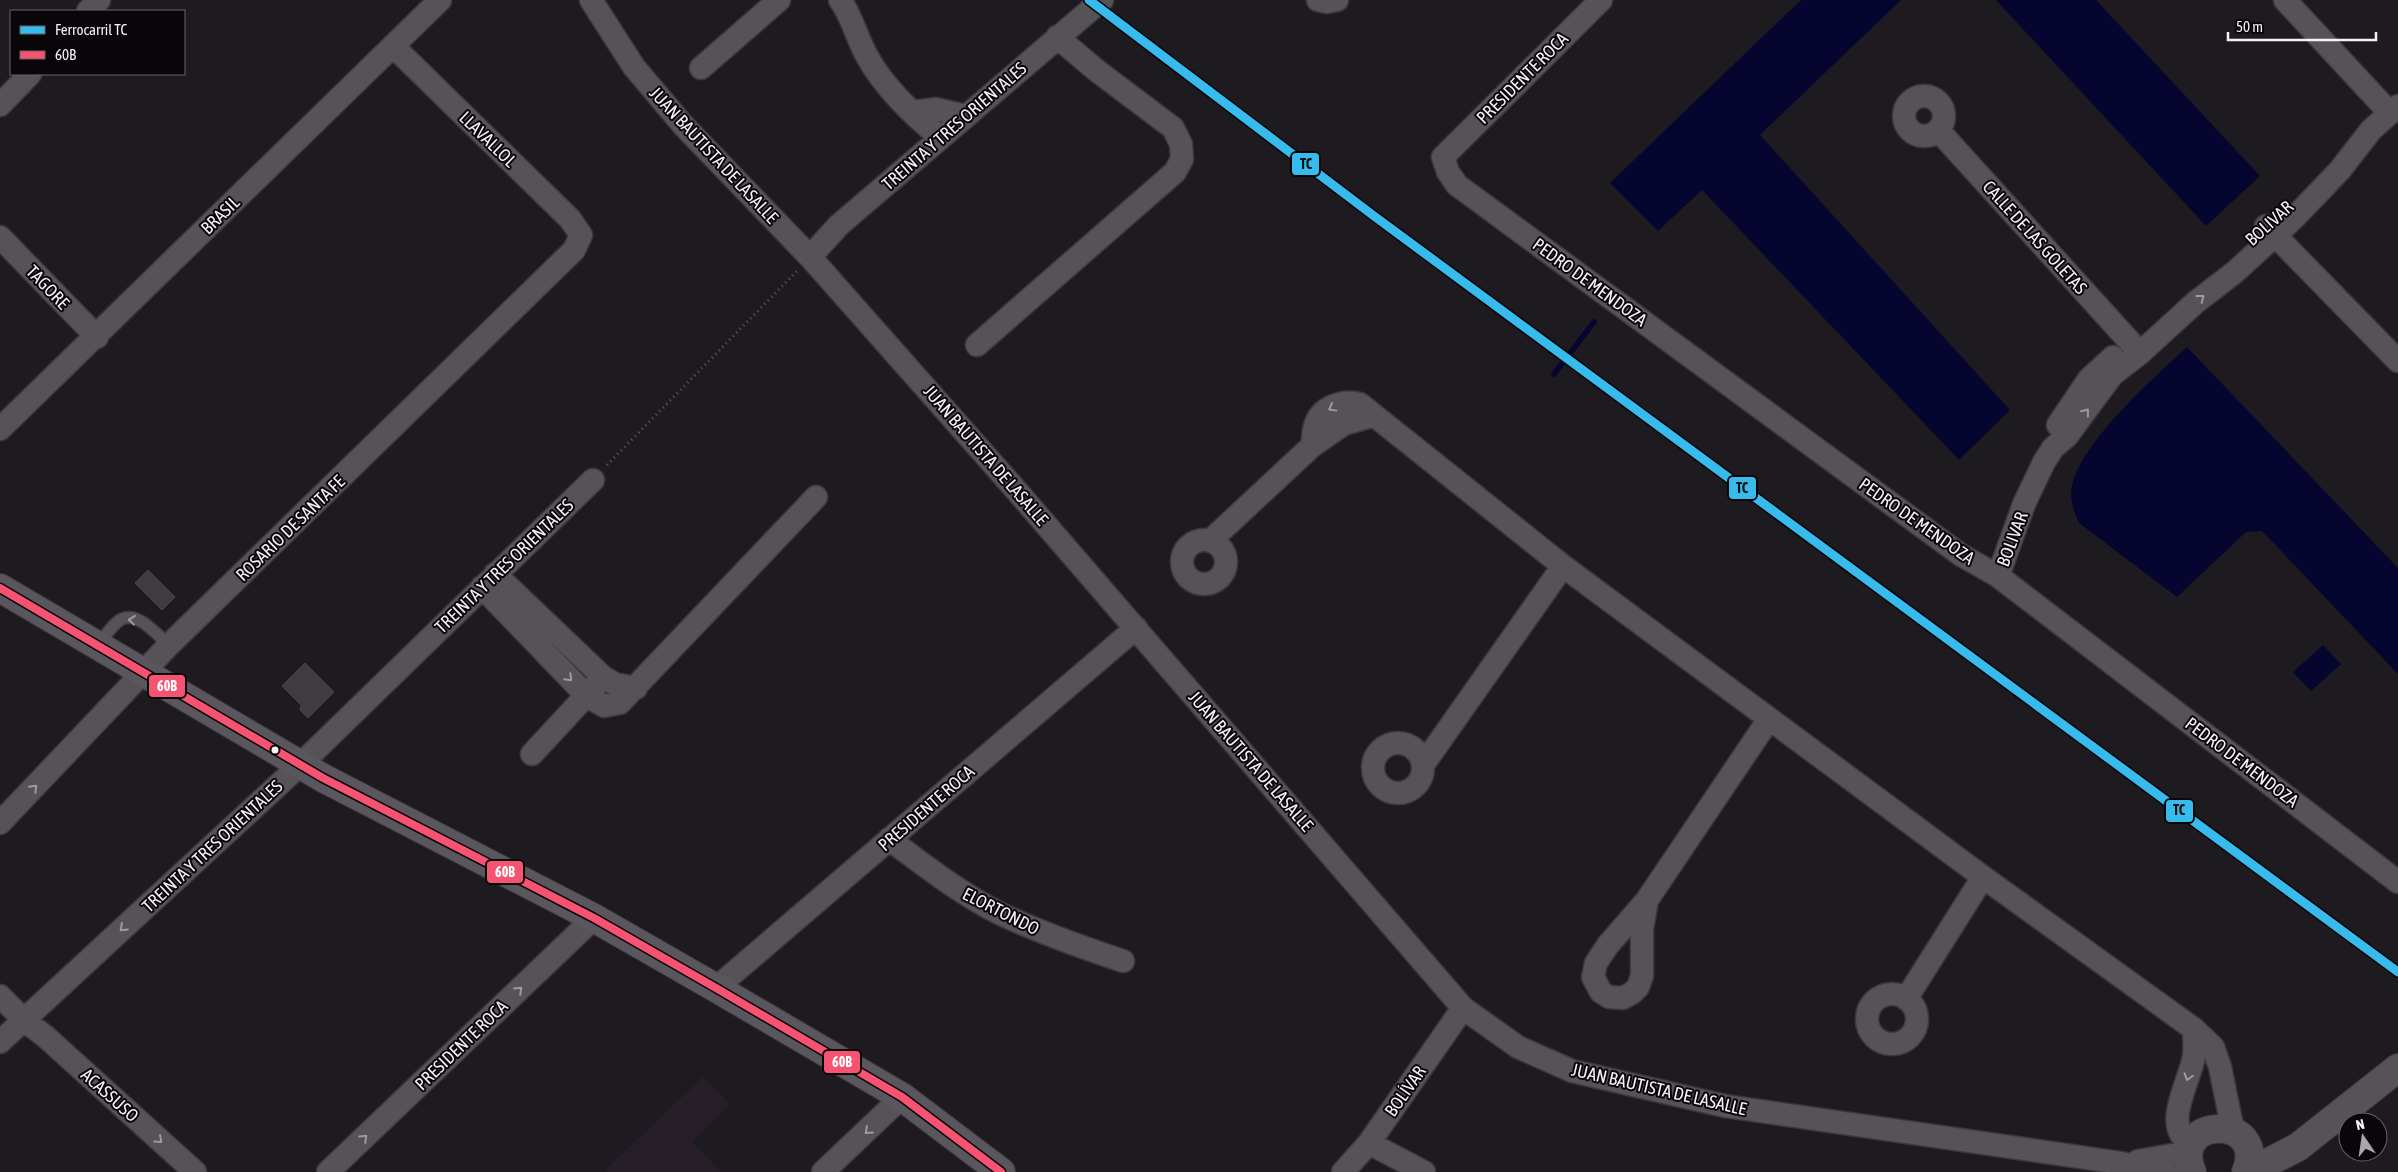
<svg xmlns="http://www.w3.org/2000/svg" width="2398" height="1172" font-family="'Asap Condensed',sans-serif">
	<style>
		.built { fill: #271e2a }
		.water { fill: #05052f }
		.lines { fill: none; stroke-linecap: round; stroke-linejoin: round }
		.stream { stroke: #05052f; stroke-width: 5.5 }
		.building { fill: #3f3c40; stroke: #484548 }
		.service-casing { stroke: #3b383c; stroke-width: 14 }
		.minor-casing { stroke: #3b383c; stroke-width: 25 }
		.tertiary-casing { stroke: #3b383c; stroke-width: 30 }
		.primary-casing { stroke: #3b383c; stroke-width: 30 }
		.path { stroke: #5d5b5e; stroke-width: 3; stroke-dasharray: 1 4; stroke-linecap: butt }
		.service { stroke: #565357; stroke-width: 11 }
		.minor { stroke: #565357; stroke-width: 22 }
		.tertiary { stroke: #565357; stroke-width: 28 }
		.primary { stroke: #5a565e; stroke-width: 28 }
		.bus-1-casing { stroke: #080609; stroke-width: 11 }
		.bus-1 { stroke: #f65372; stroke-width: 8 }
		.rail-1-casing { stroke: #080609; stroke-width: 12 }
		.rail-1 { stroke: #37bbed; stroke-width: 9 }
		.oneway { stroke: #9e9a9f }
		.bus-dot { fill: #f5f1f7; stroke: #080609; stroke-width: 2 }
		.labels { text-anchor: middle; dominant-baseline: central; stroke-width: 4; stroke-linejoin: round; paint-order: stroke }
		.street-label { font-size: 18px; fill: #f5f1f7; stroke: #080609 }
		.line-badge { stroke: #080609; stroke-width: 2 }
		.badge-label { font-size: 14px; text-anchor: middle; font-weight: bold; fill: #fff }
		.pale-badge-label { font-size: 14px; text-anchor: middle; font-weight: bold; fill: #111 }
	</style>
	<rect width="100%" height="100%" fill="#1e1b20"/>
	<!-- built -->
	<path class="built" d="M703,1077L730,1105L692,1142L721,1172H607L605,1170Z"/>
	<!-- water -->
	<path class="water" d="M1801,0H1901L1760,135L2010,410L1959,460L1702,190L1658,231L1610,183Z
		M1996,0H2096L2260,176L2206,226Z
		M2187,347L2398,568V674L2262,531L2246,532L2177,597L2079,523C2075,514 2071,504 2071,493C2074,447 2154,378 2187,347Z
		M2323,645L2341,664L2311,691L2293,672Z"/>
	<g class="lines">
		<!-- stream -->
		<path class="stream" d="M1554,374L1594,322"/>
	</g>
	<!-- building -->
	<path class="building" d="M148,570L175,597L162,610L135,583Z
		M305,663L334,692L308,718L300,710L301,705L282,686Z"/>
	<g class="lines">
		<!-- service casing -->
		<g class="service-casing">
			<path id="service" d="M97,646C104,638 113,623 122,619C138,611 158,636 169,645"/>
		</g>
		<!-- minor casing -->
		<g class="minor-casing">
			<path id="minor" d="M591,0L634,67L683,125L810,257L1016,490L1463,1008L1518,1047L1572,1071L1725,1106L2121,1163L2166,1172
				M840,0C852,16 857,39 867,56C882,85 915,117 940,137
				M1318,0L1327,2L1337,0
				M1601,0L1443,157L1448,172L1457,185L1961,555L1998,576L2398,882
				M2285,0L2389,112
				M88,11L99,0
				M701,68L779,0
				M1904 116a20 20 0 1 1 40 0a20 20 0 1 1-40 0Z
				M0,105L30,74
				M913,112L936,109L965,116
				M1939,131L2131,343L2139,354
				M2266,226L2398,361
				M0,237L97,337
				M810,257L839,225L1102,0
				M977,345L1175,172L1182,159L1181,144L1173,128L1096,70L1057,37
				M2058,425L2089,379L2113,357
				M0,429L440,0
				M1312,446C1313,440 1313,432 1315,426C1320,407 1343,399 1360,404L1563,566L1983,877L2194,1029L2213,1047L2220,1067L2233,1131
				M1182 562a22 22 0 1 1 44 0a22 22 0 1 1-44 0Z
				M1210,541L1312,446L1344,424L1372,416
				M495,574L603,677L615,684L636,688
				M1998,576L2024,504L2044,462L2053,448L2067,436L2112,375L2139,354L2196,302L2235,272L2294,218L2340,170L2371,130L2398,106
				M482,587L587,696L604,706L620,703L816,497
				M1373 768a25 25 0 1 1 50 0a25 25 0 1 1-50 0Z
				M532,754L596,685
				M1423,765L1563,566
				M0,823L169,645L574,250L581,235L570,219L393,46
				M889,839C925,866 961,894 1001,914C1041,933 1081,947 1123,961
				M1647,900L1642,929V976L1638,987L1632,993L1623,998L1609,997L1601,992L1593,977L1596,963L1608,945L1647,900L1769,719
				M716,988L1136,628
				M1867 1019a25 25 0 1 1 50 0a25 25 0 1 1-50 0Z
				M0,996L24,1020L46,1037L195,1172
				M1906,999L1983,877
				M0,1042L301,764L593,480
				M1369,1143L1424,1172
				M2192,1144C2160,1128 2190,1082 2194,1056C2195,1047 2194,1038 2194,1029
				M2138,1161L2189,1152
				M328,1172L594,918
				M823,1172L902,1097
				M1343,1172L1369,1143L1463,1008"/>
		</g>
		<!-- tertiary casing -->
		<g class="tertiary-casing">
			<path id="tertiary" d="M2192,1172C2168,1115 2269,1114 2246,1172
				M2250,1172L2298,1147L2398,1068"/>
		</g>
		<!-- primary casing -->
		<g class="primary-casing">
			<path id="primary" d="M0,588L323,778L594,918L716,988L902,1097L1001,1172"/>
		</g>
		<!-- path -->
		<path class="path" d="M607,465L797,271"/>
		<!-- service -->
		<use href="#service" class="service"/>
		<!-- minor -->
		<use href="#minor" class="minor"/>
		<!-- tertiary -->
		<use href="#tertiary" class="tertiary"/>
		<!-- primary -->
		<use href="#primary" class="primary"/>
		<!-- bus-1 casing -->
		<g class="bus-1-casing">
			<path id="bus-1" d="M0,588L323,778L594,918L716,988L902,1097L1001,1172"/>
		</g>
		<!-- bus-1 -->
		<use href="#bus-1" class="bus-1"/>
		<!-- rail-1 casing -->
		<g class="rail-1-casing">
			<path id="rail-1" d="M1089,0L1374,216L2398,972"/>
		</g>
		<!-- rail-1 -->
		<use href="#rail-1" class="rail-1"/>
	</g>
	<!-- one-way arrows -->
	<defs><path id="oneway-chevron" d="M-2-3.5L2.5 0L-2 3.5" fill="none" stroke-width="1.6" stroke-linecap="round" stroke-linejoin="round" transform="scale(1.25)"/></defs>
	<g class="oneway">
		<use href="#oneway-chevron" transform="translate(2201 298) rotate(-38)"/>
		<use href="#oneway-chevron" transform="translate(1332 408) rotate(151)"/>
		<use href="#oneway-chevron" transform="translate(2086 412) rotate(-52)"/>
		<use href="#oneway-chevron" transform="translate(132 620) rotate(-174)"/>
		<use href="#oneway-chevron" transform="translate(569 678) rotate(45)"/>
		<use href="#oneway-chevron" transform="translate(34 788) rotate(-46)"/>
		<use href="#oneway-chevron" transform="translate(123 928) rotate(137)"/>
		<use href="#oneway-chevron" transform="translate(519 990) rotate(-44)"/>
		<use href="#oneway-chevron" transform="translate(2188 1077) rotate(106)"/>
		<use href="#oneway-chevron" transform="translate(868 1131) rotate(138)"/>
		<use href="#oneway-chevron" transform="translate(364 1138) rotate(-44)"/>
		<use href="#oneway-chevron" transform="translate(159 1140) rotate(42)"/>
	</g>
	<!-- markers -->
	<circle class="bus-dot" cx="275" cy="750" r="4.5"/>
	<g class="labels">
		<!-- street labels -->
		<g class="street-label">
			<text transform="translate(1522 78) rotate(-45)">PRESIDENTE ROCA</text>
			<text transform="translate(954 126) rotate(-41)">TREINTA Y TRES ORIENTALES</text>
			<text transform="translate(488 139) rotate(44)">LLAVALLOL</text>
			<text transform="translate(714 155) rotate(47)">JUAN BAUTISTA DE LASALLE</text>
			<text transform="translate(220 215) rotate(-44)">BRASIL</text>
			<text transform="translate(2269 223) rotate(-42)">BOLIVAR</text>
			<text transform="translate(2035 237) rotate(48)">CALLE DE LAS GOLETAS</text>
			<text transform="translate(1590 282) rotate(36)">PEDRO DE MENDOZA</text>
			<text transform="translate(48 287) rotate(46)">TAGORE</text>
			<text transform="translate(986 455) rotate(49)">JUAN BAUTISTA DE LASALLE</text>
			<text transform="translate(1917 521) rotate(35)">PEDRO DE MENDOZA</text>
			<text transform="translate(290 528) rotate(-44)">ROSARIO DE SANTA FE</text>
			<text transform="translate(2012 539) rotate(-69)">BOLIVAR</text>
			<text transform="translate(504 566) rotate(-44)">TREINTA Y TRES ORIENTALES</text>
			<text transform="translate(1251 761) rotate(49)">JUAN BAUTISTA DE LASALLE</text>
			<text transform="translate(2242 762) rotate(37)">PEDRO DE MENDOZA</text>
			<text transform="translate(926 808) rotate(-41)">PRESIDENTE ROCA</text>
			<text transform="translate(212 846) rotate(-43)">TREINTA Y TRES ORIENTALES</text>
			<text transform="translate(1001 911) rotate(27)">ELORTONDO</text>
			<text transform="translate(461 1045) rotate(-44)">PRESIDENTE ROCA</text>
			<text transform="translate(1659 1089) rotate(13)">JUAN BAUTISTA DE LASALLE</text>
			<text transform="translate(1405 1091) rotate(-55)">BOLÍVAR</text>
			<text transform="translate(110 1095) rotate(42)">ACASSUSO</text>
		</g>
	</g>
	<g class="line-badge">
		<rect x="1291" y="152" width="29" height="24" rx="5" fill="#37bbed"/>
		<rect x="1728" y="476" width="29" height="24" rx="5" fill="#37bbed"/>
		<rect x="148" y="674" width="38" height="24" rx="5" fill="#f65372"/>
		<rect x="2165" y="799" width="29" height="24" rx="5" fill="#37bbed"/>
		<rect x="486" y="860" width="38" height="24" rx="5" fill="#f65372"/>
		<rect x="823" y="1050" width="38" height="24" rx="5" fill="#f65372"/>
	</g>
	<g class="badge-label">
		<text x="167" y="691">60B</text>
		<text x="505" y="877">60B</text>
		<text x="842" y="1067">60B</text>
	</g>
	<g class="pale-badge-label">
		<text x="1306" y="169">TC</text>
		<text x="1742" y="493">TC</text>
		<text x="2179" y="815">TC</text>
	</g>
	<!-- legend -->
	<rect x="10" y="10" width="175" height="65" fill="#080609" stroke="#676468"/>
	<rect x="20" y="26" width="25" height="8" fill="#37bbed" stroke="#676468"/>
	<text x="55" y="35" font-size="15" fill="#f5f1f7">Ferrocarril TC</text>
	<rect x="20" y="51" width="25" height="8" fill="#f65372" stroke="#676468"/>
	<text x="55" y="60" font-size="15" fill="#f5f1f7">60B</text>
	<!-- north arrow -->
	<g transform="translate(2363 1137) rotate(347)"><circle r="24" fill="#080609" stroke="#676468"/>
	<path d="M0-4L9 19L0 12L-9 19Z" fill="#aaa6ac"/>
	<text y="-8" font-size="14" font-weight="bold" text-anchor="middle" fill="#f5f1f7">N</text>
	</g>
	<!-- scale -->
	<path d="M2228 32v8h148v-8" fill="none" stroke="#f5f1f7" stroke-width="2.5"/>
	<text x="2236" y="32" font-size="15" fill="#f5f1f7" stroke="#080609" stroke-width="4" paint-order="stroke">50 m</text>
</svg>
